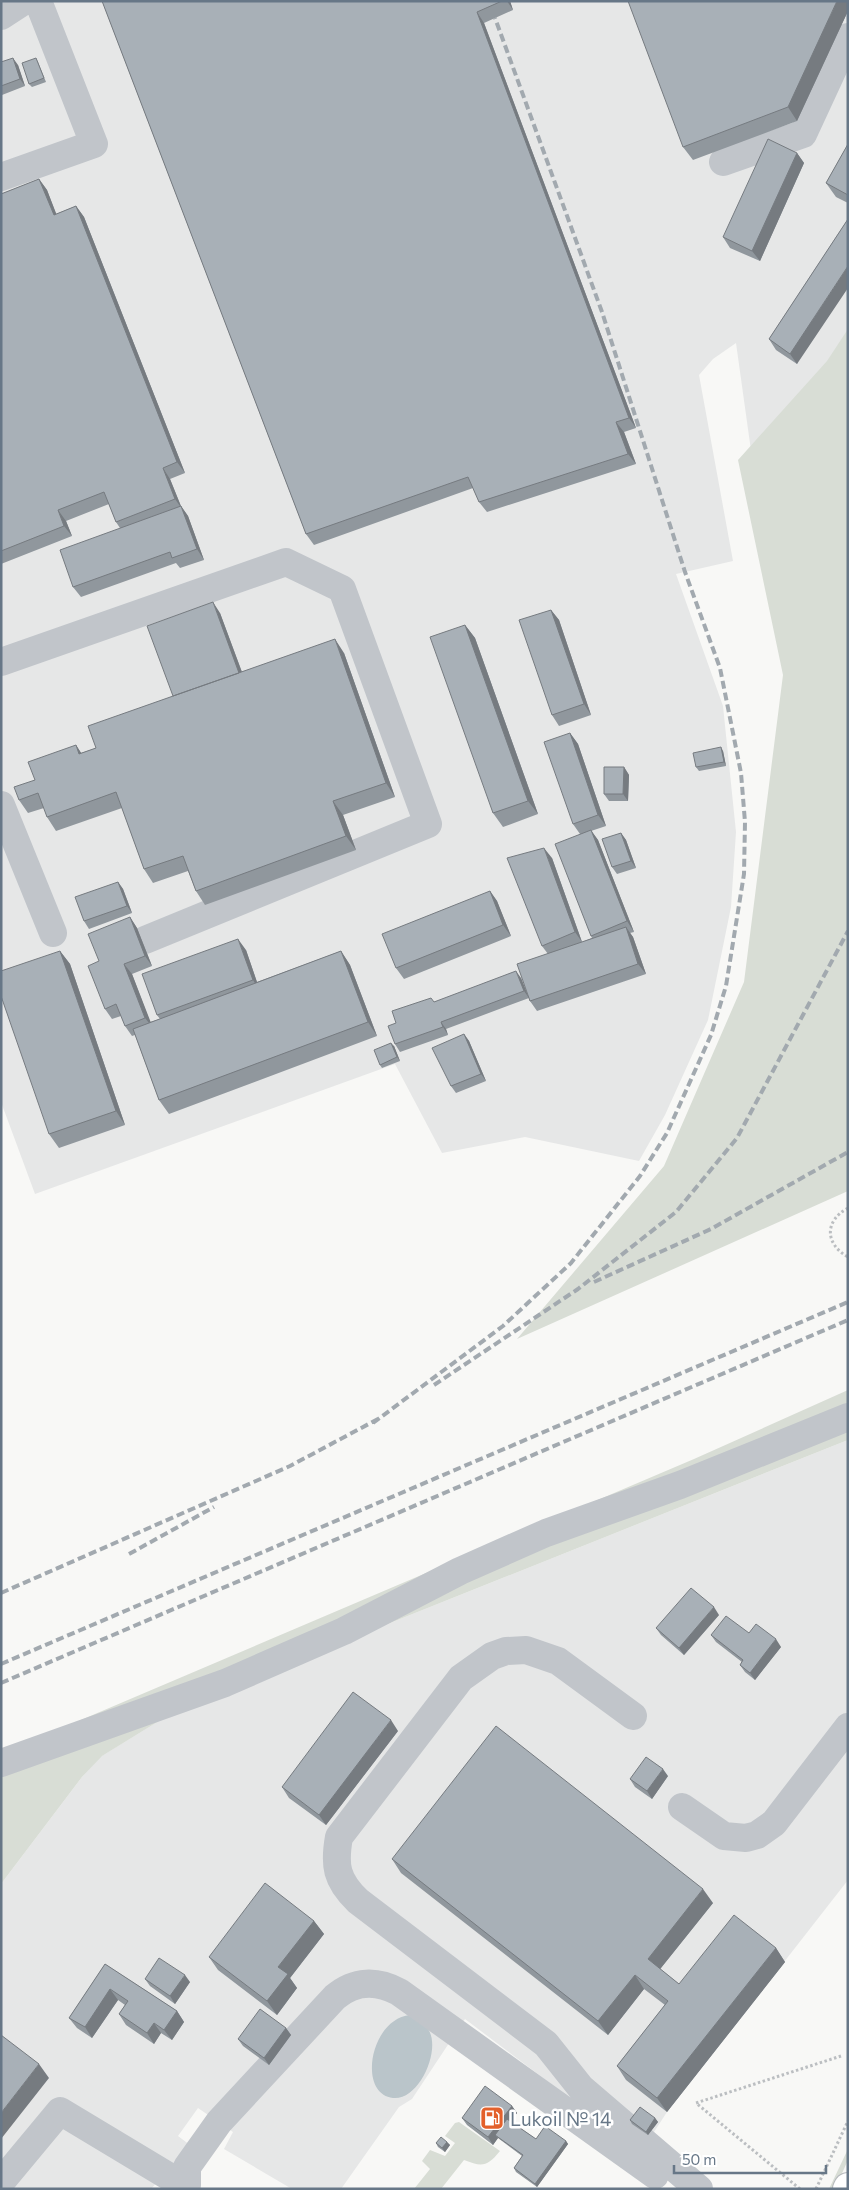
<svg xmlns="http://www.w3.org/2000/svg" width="849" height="2190" font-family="Commissioner,sans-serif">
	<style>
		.built { fill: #e6e7e7 }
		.green { fill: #d8ddd5 }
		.water { fill: #bac5ca }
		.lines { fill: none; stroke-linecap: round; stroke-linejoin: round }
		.highway-casing { stroke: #b5b8bc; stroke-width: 30 }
		.path { stroke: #bbbec1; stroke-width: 3; stroke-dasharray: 2.5 2.5; stroke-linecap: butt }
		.minor { stroke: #c1c5ca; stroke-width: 28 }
		.highway { stroke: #fff; stroke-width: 28 }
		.rail { stroke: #a2a9af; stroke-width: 4; stroke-dasharray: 8 4; stroke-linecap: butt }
		.wall { fill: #90979d }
		.shaded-wall { fill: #767b80 }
		.building { fill: #a8b0b7; stroke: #767b80 }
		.labels { text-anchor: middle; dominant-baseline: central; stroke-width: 5; stroke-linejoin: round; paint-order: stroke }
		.poi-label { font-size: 19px; fill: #677787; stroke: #fff; text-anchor: start }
	</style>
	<rect width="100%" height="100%" fill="#f8f8f6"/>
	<!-- built -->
	<path class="built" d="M1,1H848V655L771,594L736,343L713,359L699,375L733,561L676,574L723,706L736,832L731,907L708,1020L665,1115L639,1161L525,1137L442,1153L395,1064L35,1194L1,1102Z
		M848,1440V1880L667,2112L641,2152L465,2019L412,2099L399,2107L341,2189H292L224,2149L233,2132L198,2108L178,2136L190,2145L151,2189H1V1884L82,1777L100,1757L185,1705Z"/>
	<!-- green -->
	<path class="green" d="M848,329V1191L517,1339L664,1166L744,982L783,675L738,460L827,361Z
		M848,1390V1440L185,1705L102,1756L82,1777L1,1884V1754L694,1459Z
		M459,2122L500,2151C487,2167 482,2167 464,2160L441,2189H414L430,2169L422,2161L430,2150L445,2156L455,2143L445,2136L455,2123Z
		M848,2149V2160L835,2189H829Z"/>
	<!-- water -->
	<path class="water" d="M410,2015C415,2019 424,2024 428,2029C442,2049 419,2101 393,2098C357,2094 370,2019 410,2015Z"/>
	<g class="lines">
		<!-- highway casing -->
		<g class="highway-casing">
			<path id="highway" d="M847,2189L848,2187"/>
		</g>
		<!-- path -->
		<path class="path" d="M848,1208C824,1221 825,1244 848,1257
			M800,2189L696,2103L841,2056
			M816,2189L848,2121"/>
		<!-- minor -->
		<path class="minor" d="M1,16L24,1
			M723,162L803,134L848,37
			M1,177L94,144L38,1
			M1,662L286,562L342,589L428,824L145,940
			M1,805L53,933
			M633,1716L558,1661L526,1650L506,1651L492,1656L461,1678L339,1837C334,1865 336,1880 358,1901L546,2044L581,2088L699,2189
			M1,1763L225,1683L344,1631L460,1571L546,1533L680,1485L848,1417
			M682,1807L724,1836L746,1838L757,1835L774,1823L848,1727
			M1,2182L60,2111L178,2182
			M187,2185V2167L219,2122L335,1997C355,1980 377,1980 399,1992L655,2175"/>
		<!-- highway -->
		<use href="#highway" class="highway"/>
		<!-- rail -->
		<path class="rail" d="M594,1282L711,1229L848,1152
			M434,1385L578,1289L676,1212L737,1138L848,931
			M373,1423L503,1326L571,1263L640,1176L667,1133L711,1035L726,986L744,874L745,822L741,773L720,668L685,572L602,312L495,18
			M129,1554L214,1507
			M1,1593L290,1466L378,1419
			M1,1664L848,1302
			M1,1683L848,1320"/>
	</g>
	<!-- wall -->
	<path class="wall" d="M102,1H510L513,10L484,23L636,428L624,432L636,464L487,512L479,502L473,488L314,545L306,534Z
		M848,1V11L797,121L693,160L683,147Z
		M36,58L38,62L46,82L32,87L29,84Z
		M1,62L18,65L25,86L2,95Z
		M848,144V203L836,197L826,183Z
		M797,153L804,163L760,261L730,248L723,237Z
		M39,179L47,190L56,214L76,206L84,217L185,473L170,479L181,506L188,516L204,560L180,568L176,563L81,597L73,587L120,528L116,522L109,504L66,521L72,536L1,564V194Z
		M848,219L797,364L776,350L769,339Z
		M551,610L559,620L591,715L559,726L552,715Z
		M220,613L242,672L344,653L395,797L343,815L356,850L205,905L196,891L188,871L153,883L144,869L122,808L56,831L47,817L44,808L28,813L19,800L35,780L76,745L81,753L96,748L173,696Z
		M465,625L475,638L538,814L503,827L493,813Z
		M570,733L578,744L606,826L591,831L598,840L634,932L630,933L633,937L646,974L537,1011L530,1001L529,998L446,1029L448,1035L400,1052L395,1044L396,1023L434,1002L521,978L528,996L548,954L542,946L552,858L582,942L592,938L591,936L580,834L573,824Z
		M723,751L726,766L699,771L696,767Z
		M624,767L629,775L628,801H609L604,794Z
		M621,833L626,840L636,868L617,874L612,867Z
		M118,882L123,889L132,913L89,929L84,921Z
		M490,891L497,901L511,936L404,979L396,968Z
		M130,917L137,928L152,966L132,974L150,1022L160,1019L157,1015L246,950L257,982L341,951L350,965L377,1036L169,1114L159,1100L135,1035L132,1036L125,1026L121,1016L112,1019L105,1009L99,961Z
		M60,951L70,964L125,1125L59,1148L49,1134Z
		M464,1034L469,1041L486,1081L456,1093L451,1086Z
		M394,1046L400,1061L382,1068L380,1065Z
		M719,1615L684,1655L661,1635L656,1628Z
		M749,1633L781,1647L755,1680L745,1672L740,1665L742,1662L716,1642L711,1635Z
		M398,1731L326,1825L289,1798L282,1787Z
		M668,1776L652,1799L635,1787L630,1779Z
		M392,1859L713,1903L660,1969L679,1984L776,1948L785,1962L667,2112L626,2080L617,2066L665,2005L644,1989L608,2035L401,1873Z
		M314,1921L324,1934L290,1978L297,1988L277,2015L218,1970L209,1957Z
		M105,1964L177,2011L184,2022L172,2040L161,2033L154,2044L126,2025L119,2014L125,2005L118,2000L92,2038L77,2028L69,2018Z
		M145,1979L190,1982L175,2004L150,1986Z
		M286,2028L291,2035L269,2065L243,2046L238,2039Z
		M512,2106L517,2113L510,2121L536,2139L566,2141L568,2144L537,2187L516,2172L514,2168L522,2156L498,2138L493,2145L467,2125L462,2118Z
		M655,2118L658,2122L648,2135L632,2124L630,2120Z
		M447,2142L450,2145L445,2152L438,2147L436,2143Z"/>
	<!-- shaded-wall -->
	<path class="shaded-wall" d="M507,1H510L513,10Z
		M837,1H848V11L797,121L788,107Z
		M477,12L484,23L636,428L629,418Z
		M13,58L18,65L25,86L20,79Z
		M797,153L804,163L760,261L752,251Z
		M39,179L47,190L61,226L54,215Z
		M76,206L84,217L185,473L177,462Z
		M848,266V288L797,364L790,354Z
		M616,422L624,432L636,464L628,454Z
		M163,468L170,479L182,509L175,499Z
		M181,506L188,516L204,560L197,549Z
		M58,510L66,521L72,536L64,526Z
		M213,602L220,613L247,686L240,676Z
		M551,610L559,620L591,715L584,704Z
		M465,625L475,638L538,814L528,801Z
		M335,639L344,653L395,797L386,783Z
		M570,733L578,744L606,826L598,815Z
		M76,745L85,759L79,754Z
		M721,747L723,751L726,766L724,762Z
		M624,767L629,775L628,801L623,794Z
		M333,801L343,815L356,850L346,836Z
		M591,830L598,840L634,932L627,921Z
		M621,833L626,840L636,868L631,861Z
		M544,848L552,858L582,942L575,932Z
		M118,882L123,889L132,913L127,906Z
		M490,891L497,901L511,936L503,925Z
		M130,917L137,928L152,966L145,956Z
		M626,927L633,937L646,974L638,964Z
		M238,939L246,950L260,991L253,980Z
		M60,951L70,964L125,1125L116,1111Z
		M341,951L350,965L377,1036L368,1022Z
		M124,964L132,974L153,1028L145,1018Z
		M516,971L521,978L529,998L524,991Z
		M441,1022L446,1029L448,1035L443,1027Z
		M464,1034L469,1041L486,1081L481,1074Z
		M391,1043L394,1046L400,1061L397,1057Z
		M714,1607L719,1615L684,1655L679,1648Z
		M776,1639L781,1647L755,1680L750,1673Z
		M391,1720L398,1731L326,1825L319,1815Z
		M663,1769L668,1776L652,1799L647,1791Z
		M703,1889L713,1903L657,1973L648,1959Z
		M314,1921L324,1934L290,1978L297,1988L277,2015L267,2001L278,1967Z
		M776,1948L785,1962L667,2112L657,2098Z
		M185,1975L190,1982L175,2004L170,1996Z
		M635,1975L644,1989L608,2035L598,2021Z
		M110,1989L118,2000L92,2038L85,2027Z
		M177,2011L184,2022L172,2040L164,2030Z
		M154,2023L161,2033L154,2044L147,2033Z
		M286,2028L291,2035L269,2065L264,2058Z
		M39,2064L49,2078L1,2139V2113Z
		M512,2106L517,2113L498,2137L495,2135L498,2138L493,2145L488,2137Z
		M655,2118L658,2122L648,2135L646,2132Z
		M566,2141L568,2144L537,2187L535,2184Z
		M447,2142L450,2145L445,2152L442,2148Z"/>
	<!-- building -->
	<path class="building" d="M102,1H502L477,12L629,418L616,422L628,454L479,502L468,477L306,534Z
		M628,1H837L788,107L683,147Z
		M13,58L20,79L1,86V62Z
		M36,58L44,78L29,84L22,63Z
		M768,139L797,153L752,251L723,237Z
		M848,144V195L826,183Z
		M39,179L54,215L76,206L177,462L163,468L175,499L116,522L104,492L58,510L64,526L1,551V194Z
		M848,219V266L790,354L769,339Z
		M181,506L197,549L172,558L170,552L73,587L60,550Z
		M213,602L239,673L173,696L147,626Z
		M551,610L584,704L552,715L519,620Z
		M465,625L528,801L493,813L430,637Z
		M335,639L386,783L333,801L346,836L196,891L183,856L144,869L116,792L47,817L38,793L19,800L14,787L35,780L28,762L76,745L79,754L96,748L88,726Z
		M570,733L598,815L573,824L544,742Z
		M721,747L724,762L696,767L693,753Z
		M604,767H624L623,794H604Z
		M591,830L627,921L591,936L555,844Z
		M621,833L631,861L612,867L602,839Z
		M544,848L575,932L542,946L507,858Z
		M118,882L127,906L84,921L75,897Z
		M490,891L503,925L396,968L382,934Z
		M130,917L145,956L124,964L145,1018L125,1026L116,1004L105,1009L88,966L99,961L88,934Z
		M626,927L638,964L530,1001L517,964Z
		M238,939L253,980L157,1015L142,974Z
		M60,951L116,1111L49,1134L1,996V971Z
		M341,951L368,1022L159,1100L133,1029Z
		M516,971L524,991L441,1022L443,1027L395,1044L388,1026L396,1023L392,1011L431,998L434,1002Z
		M464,1034L481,1074L451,1086L432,1048Z
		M391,1043L397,1057L380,1065L374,1050Z
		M691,1588L714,1607L679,1648L656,1628Z
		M726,1616L749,1633L756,1624L776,1639L750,1673L740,1665L743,1660L711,1635Z
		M353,1692L391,1720L319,1815L282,1787Z
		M496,1726L703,1889L648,1959L679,1984L734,1915L776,1948L657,2098L617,2066L668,2001L635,1975L598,2021L392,1859Z
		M646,1757L663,1769L647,1791L630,1779Z
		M265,1883L314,1921L278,1967L288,1974L267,2001L209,1957Z
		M159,1958L185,1975L170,1996L145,1979Z
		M105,1964L177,2011L164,2030L154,2023L147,2033L119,2014L128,2001L110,1989L85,2027L69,2018Z
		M260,2009L286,2028L264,2058L238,2039Z
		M1,2035L39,2064L1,2113Z
		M485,2086L512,2106L488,2137L462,2118Z
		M640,2107L655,2118L646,2132L630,2120Z
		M507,2119L536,2139L545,2126L566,2141L535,2184L514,2168L523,2155L495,2135Z
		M441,2137L447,2142L442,2148L436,2143Z"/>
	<!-- icons -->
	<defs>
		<g id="fuel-square" transform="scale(1.25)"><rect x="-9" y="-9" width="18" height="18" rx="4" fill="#e3602b" stroke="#fff"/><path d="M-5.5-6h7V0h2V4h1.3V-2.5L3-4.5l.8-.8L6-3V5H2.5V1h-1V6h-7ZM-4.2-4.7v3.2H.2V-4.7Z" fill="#fff"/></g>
	</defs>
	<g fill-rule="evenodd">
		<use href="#fuel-square" x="492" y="2118"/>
	</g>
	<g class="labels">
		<!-- poi labels -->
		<g class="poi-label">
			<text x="510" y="2118">Lukoil № 14</text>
		</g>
	</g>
	<!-- border -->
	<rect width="849" height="2190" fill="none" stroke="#677787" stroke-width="5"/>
	<!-- scale -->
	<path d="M674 2165v8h152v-8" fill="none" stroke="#677787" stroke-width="2.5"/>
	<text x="682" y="2165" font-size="15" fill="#677787" stroke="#ffffff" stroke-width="4" paint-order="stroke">50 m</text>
</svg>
